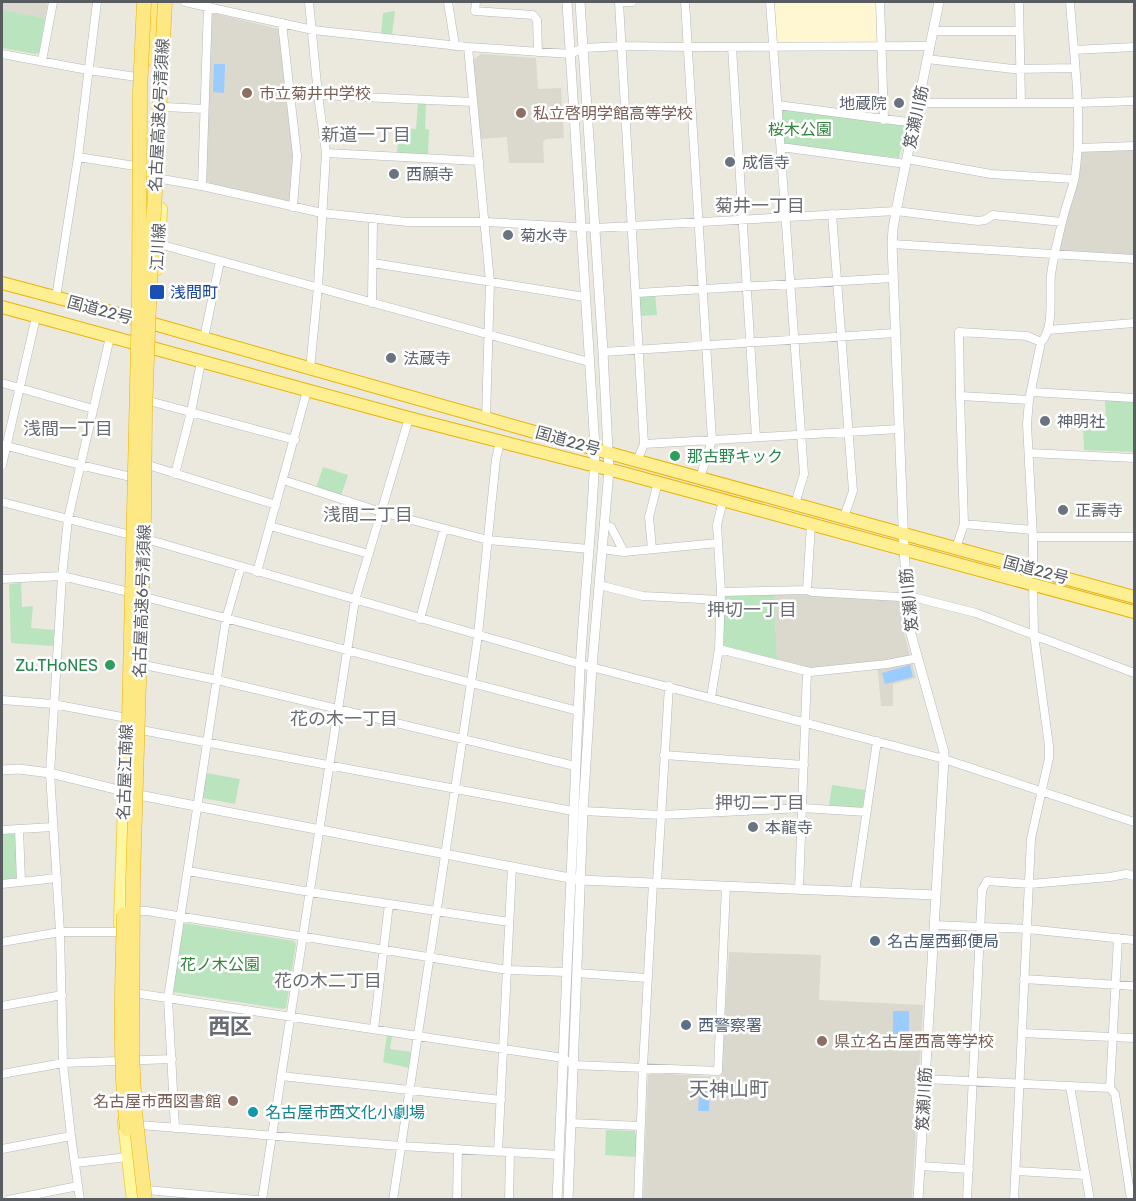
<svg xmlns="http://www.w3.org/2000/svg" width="1136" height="1201" font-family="Rubik,'Noto Sans JP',sans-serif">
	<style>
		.commercial { fill: #fef7d1 }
		.education { fill: #dbd9cd }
		.green { fill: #bae4bd }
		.water { fill: #9bccff }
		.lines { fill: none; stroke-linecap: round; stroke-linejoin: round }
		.minor-casing { stroke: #b5b7bc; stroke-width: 9 }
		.tertiary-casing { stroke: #b5b7bc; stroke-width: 10 }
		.primary-casing { stroke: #f2d150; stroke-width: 14 }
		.trunk-casing { stroke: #eab200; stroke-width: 14 }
		.motorway-casing { stroke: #eab200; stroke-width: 15 }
		.minor { stroke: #fff; stroke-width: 8 }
		.tertiary { stroke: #fff; stroke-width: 9 }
		.primary { stroke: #fff7a0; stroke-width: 12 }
		.trunk { stroke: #fef092; stroke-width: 12 }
		.motorway { stroke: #fee883; stroke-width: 14 }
		.motorway-bridge-casing { stroke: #eab200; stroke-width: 15; stroke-linecap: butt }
		.motorway-bridge { stroke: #fee883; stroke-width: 14 }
		.education-dot { fill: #8d6e63; stroke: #fff; stroke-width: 2 }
		.worship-dot { fill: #6b7280; stroke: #fff; stroke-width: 2 }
		.transit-dot { fill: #1a4fb4; stroke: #fff; stroke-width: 2 }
		.leisure-dot { fill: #2e9e5b; stroke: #fff; stroke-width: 2 }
		.service-dot { fill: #5c6f8a; stroke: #fff; stroke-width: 2 }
		.culture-dot { fill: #0f9aa8; stroke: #fff; stroke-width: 2 }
		.labels { text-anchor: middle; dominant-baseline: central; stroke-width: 5; stroke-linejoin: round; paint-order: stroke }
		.education-label { font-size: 16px; fill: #785e54; stroke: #fff; text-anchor: start }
		.worship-label { font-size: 16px; fill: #5b616d; stroke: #fff; text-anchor: start }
		.street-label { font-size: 16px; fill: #585b60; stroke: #fff }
		.park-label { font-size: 16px; fill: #33843d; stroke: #fff }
		.transit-label { font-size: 16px; fill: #164399; stroke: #fff; text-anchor: start }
		.leisure-label { font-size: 16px; fill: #27864d; stroke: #fff; text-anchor: start }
		.service-label { font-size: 16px; fill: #4e5e75; stroke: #fff; text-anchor: start }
		.culture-label { font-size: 16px; fill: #0d838f; stroke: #fff; text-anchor: start }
		.neighbourhood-label { font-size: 18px; fill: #696d72; stroke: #fff }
		.quarter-label { font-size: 20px; fill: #696d72; stroke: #fff }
		.district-label { font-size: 22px; font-weight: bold; fill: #696d72; stroke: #fff }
	</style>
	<rect width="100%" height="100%" fill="#ebe9de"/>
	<!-- commercial -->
	<path class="commercial" d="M774,2H876L878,43L777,44Z"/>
	<!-- education -->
	<path class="education" d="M2,2H48L45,18L2,10Z
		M213,13L279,29L295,156L292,200L289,201L206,183L210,16Z
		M481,54L536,58L538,89L561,88L564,138L546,139L543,142L544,163H509L507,137L481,139L473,60Z
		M1134,150V257L1060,252L1058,249L1079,177L1081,154L1084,151Z
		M801,593L901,600L903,629L916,678L893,684V706H881L877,662L809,668L777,659L774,594Z
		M729,952L821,955L819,1000L923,1005L912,1199L643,1200L648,1075L651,1073L721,1077Z"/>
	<!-- green -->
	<path class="green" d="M2,10L45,18L39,53L35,54L2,48Z
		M395,11L392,35L381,34L383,13Z
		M418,103L426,104L425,129L429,130L428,155L397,153L399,128L416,129Z
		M785,110L906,126L899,158L786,145L783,142L781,112Z
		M655,294L657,315L640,316L639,297L641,295Z
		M1105,400L1134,402V452L1084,450L1083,425L1106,424Z
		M323,467L348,475L341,496L316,488Z
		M21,583L22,607L33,606L31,628L54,630L53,646L11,643L9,584Z
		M727,594H774L777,659L725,646L723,644L725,598Z
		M206,773L240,779L235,804L202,798Z
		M832,785L865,790L863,806L859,808L829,806Z
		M13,833L17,836L19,876L17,879L2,881V834Z
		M184,923L294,941L296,944L286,1008L283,1009L173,992L182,925Z
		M387,1035L392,1036L390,1049L411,1052L409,1068L383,1062Z
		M606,1130L634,1131L636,1134V1157L605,1155Z"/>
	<!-- water -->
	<path class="water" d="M214,64H225L224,93L213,92Z
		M910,665L913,677L885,684L882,673Z
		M893,1011H909V1040H893Z
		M700,1082H710L709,1111H698Z"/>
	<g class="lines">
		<!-- minor casing -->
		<g class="minor-casing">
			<path id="minor" d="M185,2L313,30L468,47L570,54L583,48L622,46L688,47L930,46
				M309,2L318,95L326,153L318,287L310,369
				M448,2L455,46
				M476,2L475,11L533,15L537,20L538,52
				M619,2L644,444L637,461
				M619,2H632
				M685,2L712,440L700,478
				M770,2L804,474L795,504
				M880,2L884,120
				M1019,2L1021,103
				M282,23L297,156L293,207
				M933,31H1019
				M468,47L490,282L486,418
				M732,47L756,437
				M1074,50L1134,47
				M2,54L88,70L137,77
				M927,59L1013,69L1075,68
				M42,61L53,2
				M290,96L318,95L473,102
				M919,103H1077L1134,101
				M778,105L915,123
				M165,107L204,109
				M781,147L906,164
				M1078,148L1134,146
				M326,153L479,161
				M78,157L135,166L162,179L202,186L322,213L407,222H485L595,228L896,211L978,221L985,220L993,215L1062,222
				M907,159L991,174L1074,179
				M202,186L208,6
				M832,214L853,491L844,517
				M159,244L589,362
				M892,244L1134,259
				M373,263L585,297
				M637,293L893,278
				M56,298L78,157L97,2
				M372,303L373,218
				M1048,330L1134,323
				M204,338L220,261
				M603,352L895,333
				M2,383L93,409
				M1031,392L1134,398
				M960,396L1029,400
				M149,401L295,440
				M644,444L899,429
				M3,445L80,465L131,477
				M1029,453L1134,458
				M2,465L36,317
				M148,465L276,505
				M175,474L191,412L201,362
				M283,480L381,512L488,540L589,549
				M2,502L146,539L580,664L944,759L1134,822
				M604,525L611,527L624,552
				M270,526L369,554
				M1032,530L964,524L960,396L959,332L1027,336L1041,342
				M1033,537H1134
				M956,548L964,524
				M602,549L624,552L718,543
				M652,549L649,517L658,482
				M1033,569V537L1027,424L1029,400L1041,342C1055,329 1049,292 1051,275C1054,252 1060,230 1066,207C1069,197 1073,187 1075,176C1083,119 1074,59 1070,2
				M257,572L307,391
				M2,579L62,576L129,592
				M599,585L643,596L721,600
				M807,590L811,524
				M721,592L807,590L812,592L917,598L976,613L1134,673
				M145,597L578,711
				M420,619L444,529
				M719,649L810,672L887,664L918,658
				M144,665L217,680L575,766
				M711,697L719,649L721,592L717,525L723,500
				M2,700L53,704L127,718
				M141,730L573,811
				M664,755L804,765
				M583,811L661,815L802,808L866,812
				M19,829L21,882
				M2,830L53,827
				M188,871L310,892L509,922
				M657,883L669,686
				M2,884L57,878
				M799,889L807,671
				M855,891L877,741
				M136,911H147L507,970L566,972
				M934,925L1027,929L1134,940
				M2,942L60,932H120
				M577,973L647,978
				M1024,979L1134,986
				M134,993L563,1058L573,1065L718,1071L726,886
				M2,1006L62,995
				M374,1029L389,904
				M1022,1033L1134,1038
				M2,1074L63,1063L172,1059
				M281,1076L501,1100
				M925,1079L1110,1088L1115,1094L1131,1200
				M1070,1086L1090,1200
				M1110,1088L1118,938
				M571,1123L640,1126
				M140,1125L401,1146L559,1155
				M175,1128L168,998L226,619L241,567
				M2,1149L71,1136
				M498,1152L512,867
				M75,1163L128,1157
				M920,1166L969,1169
				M1016,1171L1085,1175
				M147,1190L257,1200
				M8,1200L78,1186
				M80,1200L71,1136L63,1063L60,932L50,773L62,576L68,519L110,337
				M262,1200L355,600L409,418
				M393,1200L471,683L478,635L496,459L500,442
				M457,1200L458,1149
				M509,1200L510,1152
				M638,1200L643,1067L653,883
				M967,1200L982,890L987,881L1030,884L1110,877L1126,874L1134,876
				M1014,1200L1031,839L1049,758V746L1034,635L1033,584"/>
		</g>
		<!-- tertiary casing -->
		<g class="tertiary-casing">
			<path id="tertiary" d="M2,770L19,769L50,773L139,795L580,880L936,895
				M557,1200C564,1023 571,846 580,670C584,596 593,523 595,448L567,2
				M568,1200L583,811L592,667L609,470L603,352L580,2
				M918,1200L944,759V752L909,627L904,549L892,244L893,229L896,211L939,2"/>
		</g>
		<!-- primary casing -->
		<g class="primary-casing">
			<path id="primary" d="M157,269L161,209
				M120,924L126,752
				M124,1121L133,1200"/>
		</g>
		<!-- trunk casing -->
		<g class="trunk-casing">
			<path id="trunk" d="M2,283L115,313L623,457L1134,597
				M2,307L409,418L623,473L1134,612"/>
		</g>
		<!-- motorway casing -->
		<g class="motorway-casing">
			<path id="motorway" d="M150,58L152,2"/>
		</g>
		<!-- minor -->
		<use href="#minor" class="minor"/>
		<!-- tertiary -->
		<use href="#tertiary" class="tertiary"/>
		<!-- primary -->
		<use href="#primary" class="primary"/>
		<!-- trunk -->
		<use href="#trunk" class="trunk"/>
		<!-- motorway -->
		<use href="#motorway" class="motorway"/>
		<!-- motorway-bridge casing -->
		<g class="motorway-bridge-casing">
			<path id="motorway-bridge" d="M128,763L139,302L140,92L144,2
				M124,914C122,986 119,1058 127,1129
				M145,1200L135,1112L132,1053L133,879L144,516L145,412L149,305L165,2"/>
		</g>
		<!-- motorway-bridge -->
		<use href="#motorway-bridge" class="motorway-bridge"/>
	</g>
	<!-- markers -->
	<g class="education-dot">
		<circle cx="247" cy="93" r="6"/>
		<circle cx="521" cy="113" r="6"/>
		<circle cx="822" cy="1041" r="6"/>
		<circle cx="233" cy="1101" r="6"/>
	</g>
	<g class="worship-dot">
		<circle cx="899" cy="103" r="6"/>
		<circle cx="730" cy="162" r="6"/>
		<circle cx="394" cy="174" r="6"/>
		<circle cx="508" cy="235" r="6"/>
		<circle cx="391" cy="358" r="6"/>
		<circle cx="1045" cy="421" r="6"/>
		<circle cx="1063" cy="510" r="6"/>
		<circle cx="753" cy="827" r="6"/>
	</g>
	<rect class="transit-dot" x="149" y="284" width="16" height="16" rx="3"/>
	<g class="leisure-dot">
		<circle cx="675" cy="456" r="6"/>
		<circle cx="110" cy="665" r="6"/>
	</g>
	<g class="service-dot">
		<circle cx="875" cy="941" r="6"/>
		<circle cx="686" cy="1025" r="6"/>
	</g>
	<circle class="culture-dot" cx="253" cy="1112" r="6"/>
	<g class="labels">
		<!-- education labels -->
		<g class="education-label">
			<text x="259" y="93">市立菊井中学校</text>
			<text x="533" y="113">私立啓明学館高等学校</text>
			<text x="834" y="1041">県立名古屋西高等学校</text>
			<text x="221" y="1101" text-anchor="end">名古屋市西図書館</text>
		</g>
		<!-- worship labels -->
		<g class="worship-label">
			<text x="887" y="103" text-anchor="end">地蔵院</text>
			<text x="742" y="162">成信寺</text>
			<text x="406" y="174">西願寺</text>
			<text x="520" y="235">菊水寺</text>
			<text x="403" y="358">法蔵寺</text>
			<text x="1057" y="421">神明社</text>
			<text x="1075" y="510">正壽寺</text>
			<text x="765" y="827">本龍寺</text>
		</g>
		<!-- street labels -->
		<g class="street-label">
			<text transform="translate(159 115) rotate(-87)">名古屋高速6号清須線</text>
			<text transform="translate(916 117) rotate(-78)">笈瀬川筋</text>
			<text transform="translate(158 247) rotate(-87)">江川線</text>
			<text transform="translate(100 310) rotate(15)">国道22号</text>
			<text transform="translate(568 441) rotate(16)">国道22号</text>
			<text transform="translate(1036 570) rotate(15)">国道22号</text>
			<text transform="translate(909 600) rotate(-96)">笈瀬川筋</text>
			<text transform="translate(142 601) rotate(-88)">名古屋高速6号清須線</text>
			<text transform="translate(125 772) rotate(-88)">名古屋江南線</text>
			<text transform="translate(924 1099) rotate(-87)">笈瀬川筋</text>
		</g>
		<!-- park labels -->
		<g class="park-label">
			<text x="800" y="129">桜木公園</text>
			<text x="220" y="964">花ノ木公園</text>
		</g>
		<!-- transit labels -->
		<g class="transit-label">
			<text x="170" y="292">浅間町</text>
		</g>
		<!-- leisure labels -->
		<g class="leisure-label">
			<text x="687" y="456">那古野キック</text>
			<text x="98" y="665" text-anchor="end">Zu.THoNES</text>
		</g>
		<!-- service labels -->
		<g class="service-label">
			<text x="887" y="941">名古屋西郵便局</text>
			<text x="698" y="1025">西警察署</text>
		</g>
		<!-- culture labels -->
		<g class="culture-label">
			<text x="265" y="1112">名古屋市西文化小劇場</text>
		</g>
		<!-- neighbourhood labels -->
		<g class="neighbourhood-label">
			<text x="366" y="135">新道一丁目</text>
			<text x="760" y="206">菊井一丁目</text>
			<text x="68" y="429">浅間一丁目</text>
			<text x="368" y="515">浅間二丁目</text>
			<text x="752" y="610">押切一丁目</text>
			<text x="344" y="719">花の木一丁目</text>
			<text x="760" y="803">押切二丁目</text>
			<text x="328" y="981">花の木二丁目</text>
		</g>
		<!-- quarter labels -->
		<g class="quarter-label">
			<text x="729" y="1089">天神山町</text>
		</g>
		<!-- district labels -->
		<g class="district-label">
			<text x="230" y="1026">西区</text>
		</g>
	</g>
	<!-- border -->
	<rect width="1136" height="1201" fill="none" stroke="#585b60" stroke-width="6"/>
</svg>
